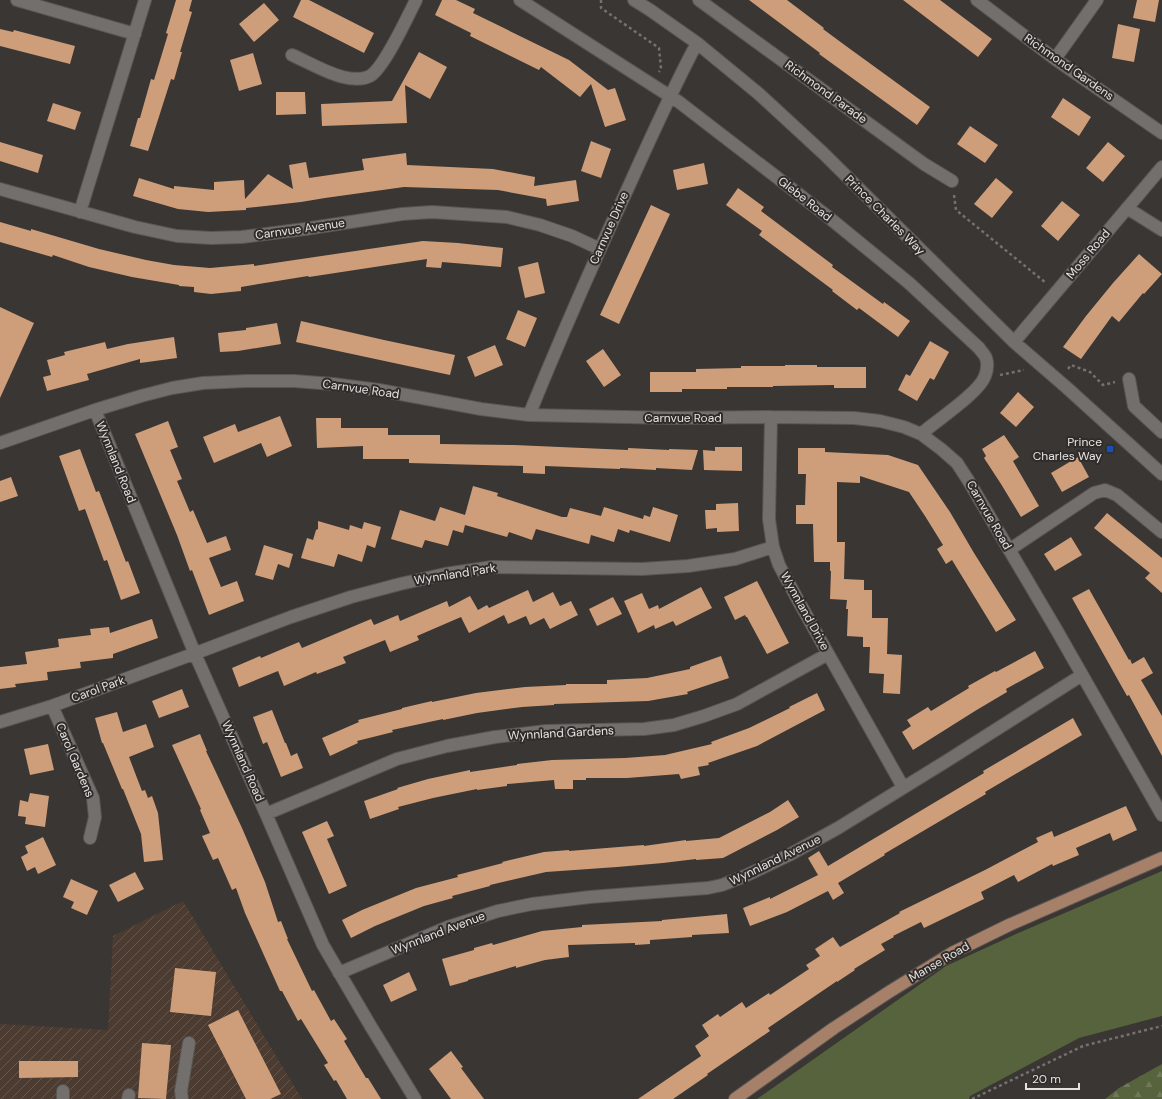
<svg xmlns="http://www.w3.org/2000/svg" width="1162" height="1099" font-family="'DM Sans',sans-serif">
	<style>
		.industrial { fill: url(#industrial-furrows) }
		.grass { fill: #56633d }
		.forest { fill: url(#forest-firs) }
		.building { fill: #ce9e7a }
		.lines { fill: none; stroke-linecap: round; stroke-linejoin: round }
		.minor-casing { stroke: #585552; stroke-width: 14 }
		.major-casing { stroke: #585552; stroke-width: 14 }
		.path { stroke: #74716f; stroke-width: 2.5; stroke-dasharray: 3 3; stroke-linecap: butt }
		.minor { stroke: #736f6c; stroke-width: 12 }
		.major { stroke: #a68068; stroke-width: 12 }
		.transit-dot { fill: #1a4fb4; stroke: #302c2a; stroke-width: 1.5 }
		.labels { text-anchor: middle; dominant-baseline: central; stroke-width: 4; stroke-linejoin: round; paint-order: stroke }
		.street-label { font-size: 12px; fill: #e5e3e1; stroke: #302c2a }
		.poi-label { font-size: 12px; fill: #e5e3e1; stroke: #302c2a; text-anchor: end }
	</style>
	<defs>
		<pattern id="industrial-furrows" width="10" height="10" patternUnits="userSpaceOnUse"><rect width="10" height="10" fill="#4c3b30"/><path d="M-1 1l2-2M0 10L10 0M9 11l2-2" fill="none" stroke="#66574e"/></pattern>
		<pattern id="forest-firs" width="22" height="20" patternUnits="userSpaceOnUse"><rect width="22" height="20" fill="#56633d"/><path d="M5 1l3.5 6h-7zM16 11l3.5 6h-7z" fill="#6e7959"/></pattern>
	</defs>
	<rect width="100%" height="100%" fill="#3a3634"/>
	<!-- industrial -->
	<path class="industrial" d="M183,901L302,1099H0V1024L108,1030L113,936Z"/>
	<!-- grass -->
	<path class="grass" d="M1162,871V1016L1079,1038L970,1096L969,1099H757L946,966L1016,934Z"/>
	<!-- forest -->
	<path class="forest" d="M1162,1064V1099H1105L1119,1088Z"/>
	<!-- building -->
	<path class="building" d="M176,0H192L189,11L192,12L180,52H182L174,80L171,79L148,151L130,146L138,118H140L151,79L154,80L168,34L166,33Z
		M301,0H309L374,33L364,53L293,17Z
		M442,0H456L475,9L473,13L569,60L608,90L615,88L626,120L605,127L591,84L580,97L541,67L539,70L470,36L471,33L435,15Z
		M749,0H787L824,28L823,29L846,46L930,107L917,125L819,54L820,53Z
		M903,0H940L992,39L978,57Z
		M1137,0H1159L1155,22L1133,18Z
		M264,3L279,20L254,42L239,24Z
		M1118,24L1140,29L1134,62L1112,58Z
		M0,29L13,32L14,30L75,46L70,64L0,46Z
		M419,52L447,67L430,99L405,85L407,123L322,126L321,104L392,101Z
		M253,53L262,84L239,91L230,60Z
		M276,92H305L306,114L276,115Z
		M1063,98L1091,117L1079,136L1051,117Z
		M53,103L81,112L75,130L47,121Z
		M970,126L998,145L985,163L957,144Z
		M591,141L611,149L601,178L581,171Z
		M0,142L43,155L38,173L0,161Z
		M1108,142L1125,156L1103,182L1086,168Z
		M406,153L407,165L493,169L535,177L534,186L576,180L579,201L547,206L546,199L498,190L404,187L325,198L301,202L246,208V210L208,212L178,209L133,196L139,178L174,189V186L214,190V182L244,180L245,199L268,174L293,189L289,165L306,162L309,178L364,170L362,159Z
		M704,163L708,184L677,190L673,170Z
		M996,178L1013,192L992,218L974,204Z
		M738,188L764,207L761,211L833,265L832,267L883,304L884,302L910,321L898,337L859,308L857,310L832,291L833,290L759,235L762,231L726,205Z
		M1062,201L1080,215L1058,241L1041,226Z
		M651,205L670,214L619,324L600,315Z
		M0,222L31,231V229L99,249L146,260L174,265L210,268L254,264V266L423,241L458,243L503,248L501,267L442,262L441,268L426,267L427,259L309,277L308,276L241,287V291L211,294L194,292V287L179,286V285L132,277L89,267L53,255L52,257L0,242Z
		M1139,254L1162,274L1144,294L1143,293L1119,322L1112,316L1081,359L1063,347L1086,316L1113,283Z
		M538,262L545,293L525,298L518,267Z
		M0,307L34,323L0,398Z
		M518,310L537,318L525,347L506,339Z
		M301,321L384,340L455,355L450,375L296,342Z
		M277,323L281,344L238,351L220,352L218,333L246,330V328Z
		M174,337L177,358L140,363V359L87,374L89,380L47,391L43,377L51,375L47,360L65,355L64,352L105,342L107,349L128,344Z
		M930,341L949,352L934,380L930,378L917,401L898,390L906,374L910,376Z
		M495,345L503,365L475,377L467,357Z
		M603,349L621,375L604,387L586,361Z
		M785,365H817V367H866V388H834V385L773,386V387H727V389H682V392H650V372H696V369L741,368V366H785Z
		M1018,392L1034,407L1016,427L1000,413Z
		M280,416L292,446L267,457L261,443L214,463L203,437L235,424L238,432Z
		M316,418H341V428H388V435H440V444L514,445L628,450V448L669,450V449L698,450L692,470L656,468V470L620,468V469L545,466V474L523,473V466L409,463V459H363V446L317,448Z
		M168,421L178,447L170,450L182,479L177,481L190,512L193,510L207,543L226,536L231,550L209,558L221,587L237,581L244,601L209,615L192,570L190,571L177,535L135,434Z
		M1004,435L1019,457L1013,461L1039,506L1021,517L1001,484L984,458L986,456L982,449Z
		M715,447H742V471L704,470L703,450L715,451Z
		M798,448H825V452L888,455L918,465L950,512L974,553L1016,620L996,632L952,560L946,564L937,549L943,545L925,516L909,492L860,476V483L837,482V542H845L844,579L864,580V590H872V618H888L887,654L902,655L900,694L883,693L884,674L869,673L870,647H863V637L847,636L848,609H846L847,600L830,599L831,571H830V562H814L813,524H796V505H805L806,474H798Z
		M80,449L96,492L99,491L126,562L128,561L140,593L121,600L107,560L104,561L85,509L79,511L59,456Z
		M1078,457L1089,477L1062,492L1051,473Z
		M11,477L18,496L0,502V481Z
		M473,486L498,493L497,496L562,517H567L570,508L601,516L604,507L643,519L644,515L650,517L653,507L678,515L670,542L630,530L629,533L618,529L614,542L591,535L589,544L536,529L532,540L509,532L507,537L465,525L463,533L453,530L448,546L425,540L422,548L391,539L400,510L435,521L440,507L465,515Z
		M738,503L739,531L717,532V528L706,529L705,510H716V504Z
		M1107,513L1162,558V593L1145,578L1150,573L1094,528Z
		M318,521L349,530L350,525L362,529L364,522L381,527L375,548L367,545L362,562L338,554L334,567L301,558L307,538L313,540L316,530L318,529Z
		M1071,537L1082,555L1055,571L1044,554Z
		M264,545L293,554L289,568L278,564L273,580L255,575Z
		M757,581L789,643L767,654L747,617H746L745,615L735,620L724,597Z
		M701,587L712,608L676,626L673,621L655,629L654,625L638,633L624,601L642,593L649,609L658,605L659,609Z
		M1089,589L1129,660L1130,659L1132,664L1144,657L1153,673L1141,680L1162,716V756L1129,695L1127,696L1072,598Z
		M528,590L533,602L553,592L560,606L571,601L578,615L550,629L544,618L530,625L526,616L508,624L504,615L469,633L461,617L417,636L419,640L390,652L385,640L343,657L346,663L317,674L316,672L284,686L278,671L239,687L232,668L260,656L261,658L299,642L302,648L371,619L374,625L398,615L400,621L447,601L449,607L470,596L478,610L487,605L489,608Z
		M613,597L622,614L597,626L589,609Z
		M152,619L158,638L113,654V658L80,662L81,668L47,672L48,680L15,684L16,687L0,689V667L27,664L25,652L59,647L58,639L91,635L90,629L109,627L110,633Z
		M1035,651L1044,668L1006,689L1007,692L975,711L913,750L902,732L911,726L907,720L928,707L931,711L969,688L968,686L995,671L996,672Z
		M721,656L729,678L687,692L688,694L648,701L554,704V705L522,707L477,713L443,720V719L392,730L393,732L357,741L358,743L330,756L322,738L359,722L358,720L402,709V708L432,701V702L476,693L525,687L566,685V684H607V680L647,678L690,669V667Z
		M182,689L189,707L159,718L152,701Z
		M817,693L825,710L757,746L708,763L709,765L698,767L700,775L681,779L679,774L627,778H586V780H573V789H555L554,780L507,784V786L477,790V789L433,798L398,807L399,809L370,819L364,801L398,789L397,788L428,779L470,770V772L517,765V764L552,760L625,758L665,755L712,744L711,742L749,728L790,708L789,707Z
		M272,710L285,743H286L291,756L297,753L303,768L281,777L267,742L263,744L253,717Z
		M117,712L123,732L146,724L154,747L129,757L142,791L145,790L148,798L152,796L158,813L163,860L144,862L141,834L123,789H122L103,743H102L95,718Z
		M1073,718L1082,735L985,792L986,794L884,854L885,855L838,883L844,893L833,900L828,891L787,912L750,926L743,908L770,897V899L818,875L808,858L819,851L828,866L984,773L983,771Z
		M200,734L207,751H206L242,828L265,882L278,922L281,921L288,939H287L312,991L314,990L331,1021L334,1019L347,1039L344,1041L366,1078H368L381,1099H347L336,1080L334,1081L324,1065L328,1063L301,1019L298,1021L282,991H280L245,913L236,888L232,890L218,858L213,860L202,836L210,833L200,810L201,809L172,745Z
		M48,744L54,770L30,775L24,749Z
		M30,793L49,796L45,827L25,824L26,817L18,816L20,800L28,802Z
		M788,800L799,817L777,830L723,858L696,860V859L663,863L617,867L546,872L490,885V886L452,896L453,898L424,906L375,926L351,938L342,920L362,910L416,888L458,877L457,875L503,863L502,862L544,852L569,850V851L644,845V846L686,840V841L719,838L770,812Z
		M1126,806L1137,830L1113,841L1110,833L1076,848L1079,855L1053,866L1052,864L1018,882L1014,875L981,892L984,899L924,928L921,922L893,936L894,937L881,944L885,950L854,969L855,970L837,982V981L768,1028L770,1031L707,1074L708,1075L673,1099H638L701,1056L695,1046L709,1036L702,1025L718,1014L720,1017L742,1002L746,1008L769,993L770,995L809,969L806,965L820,956L815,949L833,937L840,947L900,913L899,912L985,870L1038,842L1036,838L1052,831L1054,837Z
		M327,821L334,836L327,839L347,886L329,894L302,832Z
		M43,837L56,865L38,874L35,867L27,871L21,857L28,853L25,846Z
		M135,872L144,889L118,902L109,885Z
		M71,879L98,891L87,915L71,908L74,902L63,897Z
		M727,914L729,933L692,935V937L650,940V944L635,945V943L568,945L569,957L545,960L516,968V966L468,980V981L450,986L442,959L474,950V948L492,943L493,945L542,931L582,927V925L662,921V920Z
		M175,968L216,972L211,1016L170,1012Z
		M409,972L417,990L391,1002L383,985Z
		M238,1010L281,1094L270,1099H246L208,1025Z
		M142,1043L171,1045L166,1099L138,1098Z
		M451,1051L463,1067L461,1068L484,1099H451L429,1069Z
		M19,1061H78V1077L19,1078Z"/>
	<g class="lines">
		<!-- minor casing -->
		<g class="minor-casing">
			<path id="minor" d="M17,0L135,34
				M520,0L679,102L827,216L909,283L979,348C981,351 985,355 986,358C988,364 987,371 985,376C979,393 936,421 921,434
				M634,0L650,10L697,43L759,94L823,153L1014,342L1066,387L1162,474
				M699,0L924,164L952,181
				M977,0L1055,59L1162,133
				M292,55C308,62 326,73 343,77C351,79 363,80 370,76C384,68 408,16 416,0
				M1055,59L1097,0
				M0,189L135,227L177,236L211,238L242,237L305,229L402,214L432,212L507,217L540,225L572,236L600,249
				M1127,208L1162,230
				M80,212L145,0
				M1014,342L1162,167
				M1129,379L1134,406L1162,432
				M95,410L195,654L266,814L323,945L370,1025L415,1099
				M529,415C560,339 593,263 628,188C650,139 672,90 697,43
				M771,417L769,519L773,547L779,565L799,602L903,787
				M0,443L95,410L141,396L172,388L203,383L246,381H294L333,384L379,390L481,409L529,415L673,418L771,417L854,418L880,421L904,427L921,434L941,449L957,463L968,480L1056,629L1162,815
				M1009,550L1094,493L1105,490L1117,495L1162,532
				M52,706L93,798L95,817L90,838
				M0,722L52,706L204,650L291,617L351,597L400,584L445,574L492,567L642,569L688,566L735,559L773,547
				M266,814L397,759L447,746L495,737L546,731L644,729L674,725L704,716L737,704L828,654
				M339,973L448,927L498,911L532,904L590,897L681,890L708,888L722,885L745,876L789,855L838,828L945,762L1082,675
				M63,1099V1091
				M128,1099L129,1095
				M182,1099L181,1091L189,1043"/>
		</g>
		<!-- major casing -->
		<g class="major-casing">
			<path id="major" d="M735,1099L834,1028L889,992L952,953L1009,925L1162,858"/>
		</g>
		<!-- path -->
		<path class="path" d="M601,0V8L659,48L661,69L659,72
			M954,195L956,210L1046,283
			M1068,369L1071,365L1090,372L1103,385L1115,382
			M1000,375L1024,370
			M972,1099L1083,1046L1162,1026"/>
		<!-- minor -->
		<use href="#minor" class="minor"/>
		<!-- major -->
		<use href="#major" class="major"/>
	</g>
	<!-- markers -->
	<rect class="transit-dot" x="1106" y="445" width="8" height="8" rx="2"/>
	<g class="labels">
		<!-- street labels -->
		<g class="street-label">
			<text transform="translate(1069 67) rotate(35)">Richmond Gardens</text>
			<text transform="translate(826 92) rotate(36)">Richmond Parade</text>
			<text transform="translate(805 199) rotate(38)">Glebe Road</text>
			<text transform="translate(885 215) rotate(45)">Prince Charles Way</text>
			<text transform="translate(609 228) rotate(-66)">Carnvue Drive</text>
			<text transform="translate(300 229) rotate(-8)">Carnvue Avenue</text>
			<text transform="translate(1088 254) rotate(-50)">Moss Road</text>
			<text transform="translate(361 389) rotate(8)">Carnvue Road</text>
			<text x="683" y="418">Carnvue Road</text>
			<text transform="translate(116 462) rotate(68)">Wynnland Road</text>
			<text transform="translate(989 515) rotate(60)">Carnvue Road</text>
			<text transform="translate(455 574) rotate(-9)">Wynnland Park</text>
			<text transform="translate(805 611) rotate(61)">Wynnland Drive</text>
			<text transform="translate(98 689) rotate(-20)">Carol Park</text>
			<text transform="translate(561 733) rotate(-3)">Wynnland Gardens</text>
			<text transform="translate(75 760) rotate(67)">Carol Gardens</text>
			<text transform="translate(243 761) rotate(66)">Wynnland Road</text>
			<text transform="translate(775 860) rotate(-26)">Wynnland Avenue</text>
			<text transform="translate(438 933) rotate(-21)">Wynnland Avenue</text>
			<text transform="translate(939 962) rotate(-30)">Manse Road</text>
		</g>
		<!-- poi labels -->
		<g class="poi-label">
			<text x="1102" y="442">Prince<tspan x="1102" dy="14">Charles Way</tspan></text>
		</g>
	</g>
	<!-- scale -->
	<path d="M1026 1083v6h53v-6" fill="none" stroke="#e5e3e1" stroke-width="2"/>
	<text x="1032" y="1083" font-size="12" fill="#e5e3e1" stroke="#302c2a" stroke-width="3" paint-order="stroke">20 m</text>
</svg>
